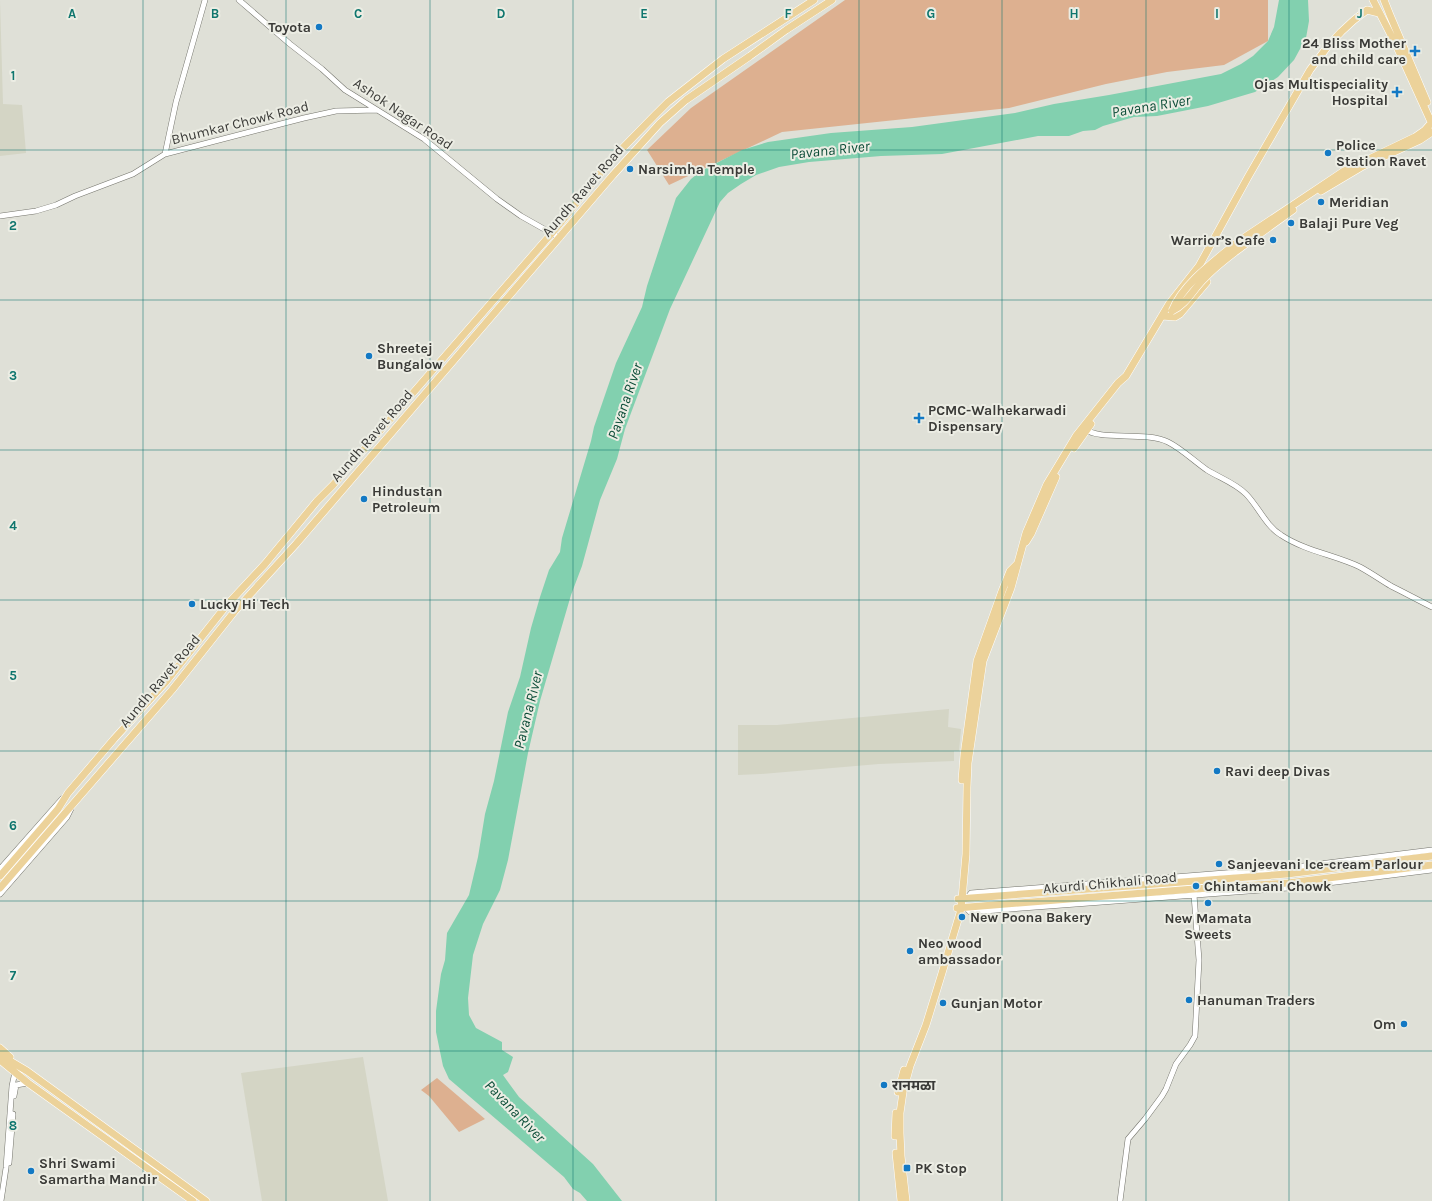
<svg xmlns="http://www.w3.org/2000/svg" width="1432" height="1201" font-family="Karla,'Noto Sans Devanagari',sans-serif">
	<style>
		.built { fill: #d4d5c5 }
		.green { fill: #ddb090 }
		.water { fill: #82d0af }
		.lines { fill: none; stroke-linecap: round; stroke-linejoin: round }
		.minor-casing { stroke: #74746c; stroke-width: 6 }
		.major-casing { stroke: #fff; stroke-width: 8 }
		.minor { stroke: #fff; stroke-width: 5 }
		.major { stroke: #ecd29a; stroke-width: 7 }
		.major-bridge-casing { stroke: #fff; stroke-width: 8; stroke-linecap: butt }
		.major-bridge { stroke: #ecd29a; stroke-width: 7 }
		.grid { fill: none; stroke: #0f766e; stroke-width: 1; stroke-opacity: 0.55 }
		.poi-dot { fill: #1379c4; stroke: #ecede4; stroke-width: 1.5 }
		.labels { text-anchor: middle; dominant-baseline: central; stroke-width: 4; stroke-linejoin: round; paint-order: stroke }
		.poi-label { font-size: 14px; font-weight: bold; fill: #3a3a37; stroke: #ecede4; text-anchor: start }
		.street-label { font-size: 14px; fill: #3a3a37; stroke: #ecede4 }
		.water-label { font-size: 15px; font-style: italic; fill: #0c4d38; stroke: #ecede4 }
		.grid-label { font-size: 13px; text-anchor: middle; font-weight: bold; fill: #0f766e; stroke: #ecede4; stroke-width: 4; stroke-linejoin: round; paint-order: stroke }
	</style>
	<rect width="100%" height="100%" fill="#dfe0d7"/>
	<!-- built -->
	<path class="built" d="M0,0L3,104L22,105L26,153L0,156Z
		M949,709L948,727L961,729L959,751H954V761L879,764L761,774L738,775V725H777Z
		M363,1057L388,1201H262L241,1073Z"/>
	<!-- green -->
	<path class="green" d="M845,0H1268V41L1224,65L1167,72L1106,84L1009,108L782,132L669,185L647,150L691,108Z
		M437,1078L485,1119L459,1132L429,1096L421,1090Z"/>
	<!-- water -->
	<path class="water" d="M1279,0H1308L1309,21L1306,38L1294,60L1278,77L1255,92L1208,106L1157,116L1134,117L1103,126L1095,130L1083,131L1069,136H1038L942,154L881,156L809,162L779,167L756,175L741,184L728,193L720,202L670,309L625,429L617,459L600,500L582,566L571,595L540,701L528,753L508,860L500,890L483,924L473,955L468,998L469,1015L476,1028L502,1042V1050L513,1057L508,1072L503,1075L519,1097L593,1164L622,1201H587L580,1193L573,1189L564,1177L449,1079L443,1066L436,1032V1011L441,974L445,960L447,933L469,895L478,857L485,814L494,781L508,712L520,677L531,628L540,597L549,570L560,552L562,538L591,441L594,427L616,363L642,307L647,286L676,198L691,179L701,171L742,150L768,142L831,133L912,127L1015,113L1054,104L1109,95L1221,74L1241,64L1253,56L1268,41L1274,27Z"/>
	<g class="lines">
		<!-- minor casing -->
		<g class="minor-casing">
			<path id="minor" d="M239,0L290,44L322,69L345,90L424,139L497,199L521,216L560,238
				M165,154L176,102L205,0
				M0,216L36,211L56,205L75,196L133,174L165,154L304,118L336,111L377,110
				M1085,429C1099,441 1145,431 1168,442C1182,449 1194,461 1207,470C1220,478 1235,483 1246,494C1258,506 1266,526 1281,535C1305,551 1335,555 1360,567C1371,573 1381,580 1391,586C1405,593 1418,600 1432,607
				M0,869L62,799
				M0,894L67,817L71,809
				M967,898L971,893L1287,868L1432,850
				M966,908L970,912L1288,888L1432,870
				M14,1096L16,1085L28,1083
				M9,1163L13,1114
				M1,1201L6,1168L12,1086L15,1072
				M1120,1201L1128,1139L1145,1119L1162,1096L1166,1089L1176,1064L1190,1045L1195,1036L1199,960L1194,895L1197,878"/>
		</g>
		<!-- major casing -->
		<g class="major-casing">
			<path id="major" d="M1373,0L1397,47L1432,124
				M1384,0L1390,15L1427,102
				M1321,191L1363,166L1420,140L1432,132
				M1239,241L1344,171L1415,137L1425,130L1432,122
				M1243,246L1293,210
				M1162,316L1175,317L1180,314L1207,282L1203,273
				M1074,448L1091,424
				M1026,542L1031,534L1056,477
				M962,780L964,755L977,661L1002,591L1010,571L1017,564
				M0,876L58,809L68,793L114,739L165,683L226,606L265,564L317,501L333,485L558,226L610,161L654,116L668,102L723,59L814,0
				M0,888L172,690L234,612L296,544L613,175L660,123L686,100L750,56L786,30L832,0
				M958,899L1287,874L1432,856
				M957,908L1194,889L1288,883L1432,865
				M0,1048L10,1057
				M0,1055L27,1071L206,1201
				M0,1060L28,1083L193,1201
				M898,1092L904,1070
				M895,1136L896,1113
				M896,1153L901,1201
				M906,1201L901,1156L900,1133V1113L903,1092L910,1066L926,1025L942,973L960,913L962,899L966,854L967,787L968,763L983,661L1011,588L1026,533L1047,484L1076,436L1118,383L1126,376L1169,304L1199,266L1248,177L1310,70L1328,46L1341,32L1354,20L1367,10L1379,13"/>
		</g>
		<!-- minor -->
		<use href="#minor" class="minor"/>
		<!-- major -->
		<use href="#major" class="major"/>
		<!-- major-bridge casing -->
		<g class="major-bridge-casing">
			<path id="major-bridge" d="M1172,311C1183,283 1216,260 1239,241
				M1172,311C1186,305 1194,288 1205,278C1216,266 1230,256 1243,246"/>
		</g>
		<!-- major-bridge -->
		<use href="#major-bridge" class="major-bridge"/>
	</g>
	<!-- grid -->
	<path class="grid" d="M143,0V1201M286,0V1201M430,0V1201M573,0V1201M716,0V1201M859,0V1201M1002,0V1201M1146,0V1201M1289,0V1201M0,150H1432M0,300H1432M0,450H1432M0,600H1432M0,751H1432M0,901H1432M0,1051H1432"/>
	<!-- markers -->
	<g class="poi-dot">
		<circle cx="319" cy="27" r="4"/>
		<path d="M1413 45h4v4h4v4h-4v4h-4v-4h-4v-4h4z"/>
		<path d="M1395 86h4v4h4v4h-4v4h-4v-4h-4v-4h4z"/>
		<circle cx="1328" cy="153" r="4"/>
		<circle cx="630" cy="169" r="4"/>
		<circle cx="1321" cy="202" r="4"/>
		<circle cx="1291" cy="223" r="4"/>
		<circle cx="1273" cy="240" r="4"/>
		<circle cx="369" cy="356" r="4"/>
		<path d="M917 412h4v4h4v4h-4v4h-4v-4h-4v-4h4z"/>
		<circle cx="364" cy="499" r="4"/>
		<circle cx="192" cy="604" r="4"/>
		<circle cx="1217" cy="771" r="4"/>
		<circle cx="1219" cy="864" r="4"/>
		<circle cx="1196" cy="886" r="4"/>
		<circle cx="1208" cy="903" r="4"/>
		<circle cx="962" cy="917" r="4"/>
		<circle cx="910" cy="951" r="4"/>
		<circle cx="1189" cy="1000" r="4"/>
		<circle cx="943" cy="1003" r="4"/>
		<circle cx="1404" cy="1024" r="4"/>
		<circle cx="884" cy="1085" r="4"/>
		<rect x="903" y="1164" width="8" height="8" rx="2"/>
		<circle cx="31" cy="1171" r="4"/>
	</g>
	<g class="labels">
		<!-- poi labels -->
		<g class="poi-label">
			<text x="311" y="27" text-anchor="end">Toyota</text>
			<text x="1406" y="43" text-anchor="end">24 Bliss Mother<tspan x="1406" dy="16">and child care</tspan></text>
			<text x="1388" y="84" text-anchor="end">Ojas Multispeciality<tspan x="1388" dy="16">Hospital</tspan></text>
			<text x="1336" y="145">Police<tspan x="1336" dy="16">Station Ravet</tspan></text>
			<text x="638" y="169">Narsimha Temple</text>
			<text x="1329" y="202">Meridian</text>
			<text x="1299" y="223">Balaji Pure Veg</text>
			<text x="1265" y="240" text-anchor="end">Warrior’s Cafe</text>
			<text x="377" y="348">Shreetej<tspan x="377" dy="16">Bungalow</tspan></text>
			<text x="928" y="410">PCMC-Walhekarwadi<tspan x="928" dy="16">Dispensary</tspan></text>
			<text x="372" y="491">Hindustan<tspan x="372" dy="16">Petroleum</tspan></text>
			<text x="200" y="604">Lucky Hi Tech</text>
			<text x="1225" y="771">Ravi deep Divas</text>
			<text x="1227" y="864">Sanjeevani Ice-cream Parlour</text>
			<text x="1204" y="886">Chintamani Chowk</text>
			<text x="970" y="917">New Poona Bakery</text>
			<text x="1208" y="918" text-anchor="middle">New Mamata<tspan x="1208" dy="16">Sweets</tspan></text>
			<text x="918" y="943">Neo wood<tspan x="918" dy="16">ambassador</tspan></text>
			<text x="1197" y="1000">Hanuman Traders</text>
			<text x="951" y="1003">Gunjan Motor</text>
			<text x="1396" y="1024" text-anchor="end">Om</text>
			<text x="892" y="1085">रानमळा</text>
			<text x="39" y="1163">Shri Swami<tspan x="39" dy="16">Samartha Mandir</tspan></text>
			<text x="915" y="1168">PK Stop</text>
		</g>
		<!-- street labels -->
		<g class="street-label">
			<text transform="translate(403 114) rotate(34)">Ashok Nagar Road</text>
			<text transform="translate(240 123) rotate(-14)">Bhumkar Chowk Road</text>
			<text transform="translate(583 191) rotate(-49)">Aundh Ravet Road</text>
			<text transform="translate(372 436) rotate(-49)">Aundh Ravet Road</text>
			<text transform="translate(160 681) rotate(-50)">Aundh Ravet Road</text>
			<text transform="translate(1110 883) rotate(-5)">Akurdi Chikhali Road</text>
		</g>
		<!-- water labels -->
		<g class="water-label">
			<text transform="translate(1151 106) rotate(-9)">Pavana River</text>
			<text transform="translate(830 150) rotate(-6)">Pavana River</text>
			<text transform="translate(625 401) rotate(-71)">Pavana River</text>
			<text transform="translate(528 710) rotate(-76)">Pavana River</text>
			<text transform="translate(515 1111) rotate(46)">Pavana River</text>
		</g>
	</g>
	<g class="grid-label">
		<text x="72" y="18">A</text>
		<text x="215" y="18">B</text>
		<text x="358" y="18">C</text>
		<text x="501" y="18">D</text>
		<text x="644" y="18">E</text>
		<text x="788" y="18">F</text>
		<text x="931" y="18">G</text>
		<text x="1074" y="18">H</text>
		<text x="1217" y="18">I</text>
		<text x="1360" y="18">J</text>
		<text x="13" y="80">1</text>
		<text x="13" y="230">2</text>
		<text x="13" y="380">3</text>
		<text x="13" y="530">4</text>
		<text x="13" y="680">5</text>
		<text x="13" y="830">6</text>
		<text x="13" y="980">7</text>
		<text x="13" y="1130">8</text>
	</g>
</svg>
